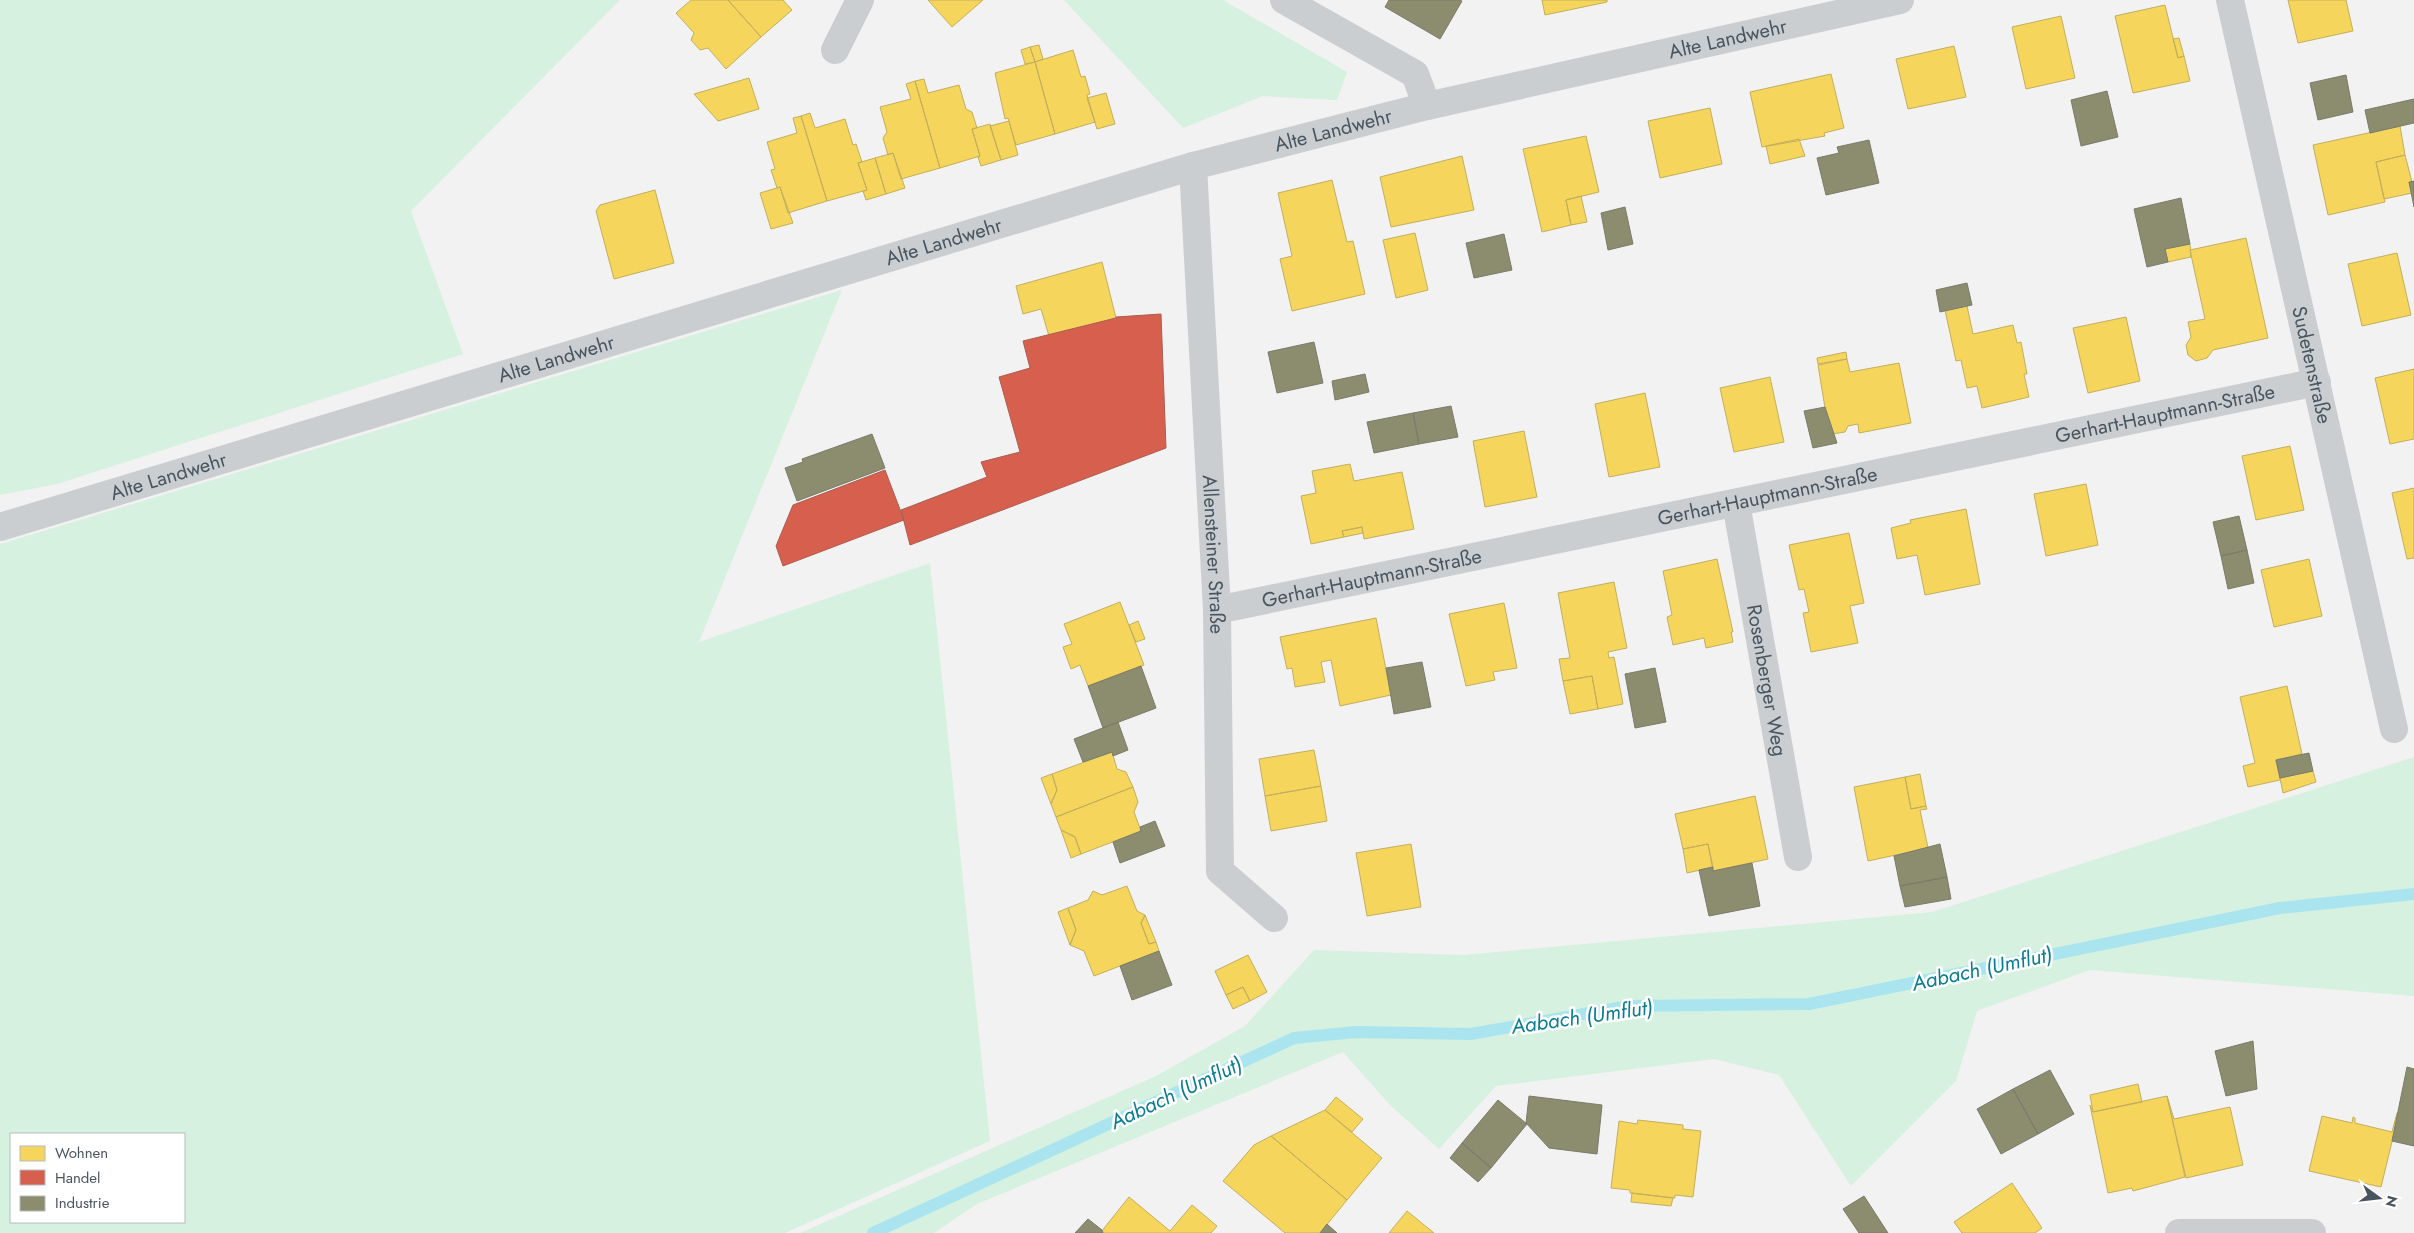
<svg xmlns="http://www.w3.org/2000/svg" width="2414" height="1233" font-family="Jost,sans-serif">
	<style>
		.green { fill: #d6f1df; fill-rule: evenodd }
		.homes { fill: #f6d55c; stroke: #c2af5d }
		.shops { fill: #d6604d; stroke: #ab5d52 }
		.industry { fill: #8c8c6e; stroke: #787c6a }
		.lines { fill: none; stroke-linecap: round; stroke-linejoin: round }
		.stream { stroke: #aae5ef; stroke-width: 12 }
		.minor { stroke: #cbced0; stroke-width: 28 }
		.labels { text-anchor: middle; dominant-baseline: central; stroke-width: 5; stroke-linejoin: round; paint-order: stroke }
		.street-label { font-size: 20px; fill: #48555f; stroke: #fff }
		.water-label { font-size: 21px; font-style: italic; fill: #0b7d90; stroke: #fff }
	</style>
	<rect width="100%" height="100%" fill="#f2f2f2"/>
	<!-- green -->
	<path class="green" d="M0,0H620L411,211L463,354L57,484L0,495Z
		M1064,0H1223L1347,72L1337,100L1263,96L1183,128Z
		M842,290L699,642L930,563L990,1141L785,1233H0V544ZM11,1134H184V1222H11Z
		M2414,757V996L2090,970L1977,1011L1956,1081L1851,1186L1779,1075L1714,1059L1496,1086L1439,1149L1389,1104L1343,1052L977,1204L934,1233H800L1156,1076L1245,1026L1314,950L1464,955L1932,912Z"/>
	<!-- homes -->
	<path class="homes" d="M691,0H728L761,37L726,69L708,48L700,50L691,40L694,33L676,13Z
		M728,0H783L792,10L761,37Z
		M928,0H983L952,27Z
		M1542,0H1607V2L1545,15Z
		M2288,0H2346L2353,31L2298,43Z
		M2165,5L2178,58L2184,56L2190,81L2133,93L2115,16Z
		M2061,16L2075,78L2026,89L2012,27Z
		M2179,38L2184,56L2178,58L2173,39Z
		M1039,45L1043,59L1035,62L1030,47Z
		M1954,46L1966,97L1908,109L1896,59Z
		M1030,47L1035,62L1025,64L1021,50Z
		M1073,50L1081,77L1085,76L1090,94L1087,95L1095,122L1055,134L1035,62Z
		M1035,62L1055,134L1016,145L1008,118L1005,119L995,73Z
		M1831,74L1844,128L1824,133L1825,136L1762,147L1750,92Z
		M749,78L759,109L718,121L694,94Z
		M924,79L928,93L959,85L966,109L972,112L977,128L972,129L980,156L940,168L915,81Z
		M915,81L940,168L901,179L893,153L888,155L883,138L887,132L880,107L911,99L906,84Z
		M1106,93L1115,124L1097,129L1087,98Z
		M1710,108L1722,164L1660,178L1648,121Z
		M810,113L815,128L845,119L853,145L856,144L862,162L858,163L867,190L827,201L801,116Z
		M801,116L827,201L788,213L780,187L777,188L771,170L775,169L767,142L797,133L793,118Z
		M1009,121L1018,155L1001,160L990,126Z
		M990,124L1001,160L981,166L978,157L980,156L972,129Z
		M2400,126L2405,155L2376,162L2385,202L2328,215L2313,145Z
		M1586,136L1599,192L1566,200L1571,225L1542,232L1523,149Z
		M1799,139L1805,156L1770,164L1766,146Z
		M893,153L905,188L886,194L875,158Z
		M2405,155L2412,182H2409L2412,193L2384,199L2376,162Z
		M1462,156L1474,210L1391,227L1380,177Z
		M875,158L886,194L866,200L863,191L867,190L858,163Z
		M1332,180L1347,242L1353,241L1365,294L1292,311L1280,259L1292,256L1278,193Z
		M780,187L793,223L771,229L760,193Z
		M655,190L674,263L614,279L596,211L600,205Z
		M1581,196L1587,222L1571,225L1566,200Z
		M1415,233L1428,290L1396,298L1383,240Z
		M2246,238L2268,338L2213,350L2207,358L2196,361L2188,355L2186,345L2191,337L2188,322L2205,319L2190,250Z
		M2190,244L2191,257L2168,262L2165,249Z
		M2397,253L2411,315L2362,326L2348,264Z
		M1102,262L1116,318L1049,336L1041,309L1023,314L1016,286Z
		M1967,306L1973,334L2013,325L2017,343L2021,342L2027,374H2024L2029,397L1982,408L1977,386L1967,388L1961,360L1956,361L1945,310Z
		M2126,317L2140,381L2088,393L2073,328Z
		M1846,352L1847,359L1818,364L1817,358Z
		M1847,359L1850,372L1899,363L1911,423L1859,433L1858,424L1848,426L1845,432L1832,434L1826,414L1818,365Z
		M2414,369V439L2390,444L2375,378Z
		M1770,377L1784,442L1734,452L1720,388Z
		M1645,393L1660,467L1609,477L1595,404Z
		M1524,431L1537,497L1485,507L1473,441Z
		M2290,446L2304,510L2256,520L2242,456Z
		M1350,464L1354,481L1402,472L1414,529L1364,539L1362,527L1342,531L1344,537L1311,544L1301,496L1316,493L1312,471Z
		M2086,484L2098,545L2046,556L2034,494Z
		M2414,488V558L2407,559L2392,493Z
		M1966,509L1980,584L1925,595L1917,555L1897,559L1891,528L1911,523L1910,520Z
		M1362,527L1363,533L1344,537L1342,531Z
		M1849,533L1864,603L1850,606L1858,643L1811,652L1803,613L1809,612L1804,589L1799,590L1789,545Z
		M1717,559L1733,632H1731L1733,642L1706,648L1704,638L1673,645L1667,617L1672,615L1663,571Z
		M2309,559L2322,616L2274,627L2261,570Z
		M1614,582L1627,648L1608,652L1609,658L1614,657L1623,704L1598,709L1592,676L1563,681L1559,659L1570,658L1558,593Z
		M1120,602L1144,665L1088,686L1080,665L1071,669L1063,647L1072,644L1064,624Z
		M1504,603L1517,668L1493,672L1495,680L1466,686L1449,614Z
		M1376,618L1391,695L1340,706L1331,660L1321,662L1325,682L1295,687L1292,668L1287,669L1280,637Z
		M1138,621L1145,639L1136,642L1129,625Z
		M1592,676L1598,709L1570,714L1563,681Z
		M2287,686L2302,754L2276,760L2280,780L2248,787L2243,766L2255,763L2240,697Z
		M1314,750L1321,786L1265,796L1259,759Z
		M1112,752L1117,769L1126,772L1133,787L1056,817L1051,804L1057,790L1052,774Z
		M2313,771L2316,782L2283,793L2280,778Z
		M1052,774L1057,790L1051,804L1041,778Z
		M1920,774L1926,806L1911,809L1905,777Z
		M1905,777L1911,809L1926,806L1927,809L1920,810L1928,848L1868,861L1854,787Z
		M1321,786L1327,821L1271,831L1265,796Z
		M1133,787L1138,802L1134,812L1141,831L1081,854L1075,837L1061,830L1056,817Z
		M1755,796L1768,859L1713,871L1708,844L1683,849L1675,814Z
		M1061,830L1075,837L1081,854L1071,858Z
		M1411,844L1421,907L1367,916L1356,853Z
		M1708,844L1713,867L1687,873L1683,849Z
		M1127,886L1137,911L1145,915L1141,923L1149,944L1156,942L1159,951L1094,976L1084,951L1070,945L1076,930L1068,908L1088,900L1093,891L1102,895Z
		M1068,908L1076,930L1070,945L1058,912Z
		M1145,915L1156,942L1149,944L1141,923Z
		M1248,955L1267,992L1250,1001L1243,987L1226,995L1215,971Z
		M1243,987L1250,1001L1233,1009L1226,995Z
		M2138,1084L2142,1102L2093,1112L2090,1095Z
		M2167,1096L2174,1119L2230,1107L2243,1165L2186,1178Z
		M2167,1096L2185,1177L2133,1191L2132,1188L2108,1193L2090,1105L2093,1112Z
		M1336,1097L1363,1119L1352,1132L1325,1110Z
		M1325,1110L1382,1158L1347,1200L1271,1136Z
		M2397,1113H2399L2381,1187L2309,1171L2322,1116L2352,1123L2353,1117L2355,1118V1123L2392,1132Z
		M1638,1120L1683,1125V1129L1701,1131L1693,1197L1675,1195V1198L1630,1193V1190L1611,1188L1619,1121L1637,1124Z
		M1271,1136L1347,1200L1320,1233H1285L1223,1181L1254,1145Z
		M2012,1183L2042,1228L2035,1233H1962L1954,1222Z
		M1632,1193L1673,1198L1671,1206L1631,1202Z
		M1129,1197L1170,1231L1192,1205L1217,1226L1211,1233H1103L1101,1232Z
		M1407,1211L1434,1233H1389Z"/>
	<!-- shops -->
	<path class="shops" d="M1161,314L1166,448L910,545L901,510L987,477L981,462L1020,452L999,377L1030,368L1023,341L1116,318V317Z
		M885,470L904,520L783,566L776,546L793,505Z"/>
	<!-- industry -->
	<path class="industry" d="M1389,0H1459L1462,1L1440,39L1385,7Z
		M2346,75L2353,112L2318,120L2310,83Z
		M2107,91L2118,137L2081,146L2071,100Z
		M2414,99V123L2370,133L2365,110Z
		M1869,140L1879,183L1826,195L1817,158L1839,153L1837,147Z
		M2414,181V207L2409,182Z
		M2181,198L2190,244L2165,249L2168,262L2147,267L2134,209Z
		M1625,207L1633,244L1608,250L1601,213Z
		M1504,234L1512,270L1474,278L1466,243Z
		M1967,283L1972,305L1940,312L1936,290Z
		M1314,342L1323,383L1277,393L1268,352Z
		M1365,374L1369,392L1335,400L1332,381Z
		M1451,406L1458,437L1419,444L1413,413Z
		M1825,407L1837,443L1813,448L1804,411Z
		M1413,413L1419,444L1374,453L1367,422Z
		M872,434L885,468L797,501L785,468L803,462L802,459Z
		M2239,516L2247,550L2221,556L2213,522Z
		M2247,550L2254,583L2228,589L2221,556Z
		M1422,662L1431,707L1394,714L1386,668Z
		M1141,666L1156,708L1103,728L1088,686Z
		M1655,668L1666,722L1635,728L1625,674Z
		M1118,722L1128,750L1113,756L1112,752L1083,762L1074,739Z
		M2309,753L2313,771L2280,778L2276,760Z
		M1155,821L1165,846L1120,863L1113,842L1141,831L1140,827Z
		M1940,844L1947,877L1900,886L1894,856Z
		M1752,863L1760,906L1709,916L1699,870L1713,867V871Z
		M1947,877L1951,899L1905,907L1900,886Z
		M1159,951L1172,985L1132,1000L1120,966Z
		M2253,1041L2257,1089L2226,1096L2215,1051Z
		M2407,1067L2414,1069V1146L2392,1141Z
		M2050,1070L2074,1114L2038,1134L2013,1089Z
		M2013,1089L2038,1134L2001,1154L1977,1109Z
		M1529,1096L1602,1105L1597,1154L1549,1148L1526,1123Z
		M1498,1100L1527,1124L1491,1168L1462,1143Z
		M1462,1143L1491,1168L1478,1182L1450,1158Z
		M1864,1196L1888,1233H1859L1843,1209Z
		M1088,1219L1102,1230L1103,1233H1075Z
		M1327,1224L1337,1233H1320Z"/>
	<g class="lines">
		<!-- stream -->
		<path class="stream" d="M873,1233L1294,1038L1356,1032L1471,1034L1629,1006L1809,1004L2280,908L2414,894"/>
		<!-- minor -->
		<g class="minor">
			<path d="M1284,0L1415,74L1427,106"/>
			<path id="s1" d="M2230,0L2394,729"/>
			<path d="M835,50L860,0"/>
			<path id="s2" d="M1193,166L1217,610L1220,871L1274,918"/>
			<path id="s3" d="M1736,503L1798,857"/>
			<path id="s4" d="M0,527L1193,166L1427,106L1900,0"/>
			<path id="s5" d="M1217,610L2317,382"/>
			<path d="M2179,1233H2312"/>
		</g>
	</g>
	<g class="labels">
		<!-- street labels -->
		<g class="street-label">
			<text stroke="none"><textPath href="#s4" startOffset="1796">Alte Landwehr</textPath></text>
			<text stroke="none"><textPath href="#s4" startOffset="1391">Alte Landwehr</textPath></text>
			<text stroke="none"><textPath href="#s4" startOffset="986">Alte Landwehr</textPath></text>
			<text stroke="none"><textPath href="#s4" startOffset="581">Alte Landwehr</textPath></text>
			<text stroke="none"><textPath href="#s1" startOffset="374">Sudetenstraße</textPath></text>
			<text stroke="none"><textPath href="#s5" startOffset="968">Gerhart-Hauptmann-Straße</textPath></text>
			<text stroke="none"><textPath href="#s4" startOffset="176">Alte Landwehr</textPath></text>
			<text stroke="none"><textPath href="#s5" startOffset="562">Gerhart-Hauptmann-Straße</textPath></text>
			<text stroke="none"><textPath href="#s2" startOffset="389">Allensteiner Straße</textPath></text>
			<text stroke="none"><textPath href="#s5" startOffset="158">Gerhart-Hauptmann-Straße</textPath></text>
			<text stroke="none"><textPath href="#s3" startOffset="180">Rosenberger Weg</textPath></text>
		</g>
		<!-- water labels -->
		<g class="water-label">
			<text transform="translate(1982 969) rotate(-12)">Aabach (Umflut)</text>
			<text transform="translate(1582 1017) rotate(-8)">Aabach (Umflut)</text>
			<text transform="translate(1176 1093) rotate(-25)">Aabach (Umflut)</text>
		</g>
	</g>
	<!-- legend -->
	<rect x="10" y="1133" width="175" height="90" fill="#ffffff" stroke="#b6bbbf"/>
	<rect x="20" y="1146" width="25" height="15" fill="#f6d55c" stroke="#b6bbbf"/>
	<text x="55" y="1158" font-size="15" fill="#48555f">Wohnen</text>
	<rect x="20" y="1170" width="25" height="15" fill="#d6604d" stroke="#b6bbbf"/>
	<text x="55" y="1183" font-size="15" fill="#48555f">Handel</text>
	<rect x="20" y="1196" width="25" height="15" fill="#8c8c6e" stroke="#b6bbbf"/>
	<text x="55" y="1208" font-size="15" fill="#48555f">Industrie</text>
	<!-- north arrow -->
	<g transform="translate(2379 1198) rotate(105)" stroke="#ffffff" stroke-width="4" paint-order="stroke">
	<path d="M0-4L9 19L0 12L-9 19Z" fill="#48555f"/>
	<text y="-8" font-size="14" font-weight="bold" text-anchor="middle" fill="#48555f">N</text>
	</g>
</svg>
